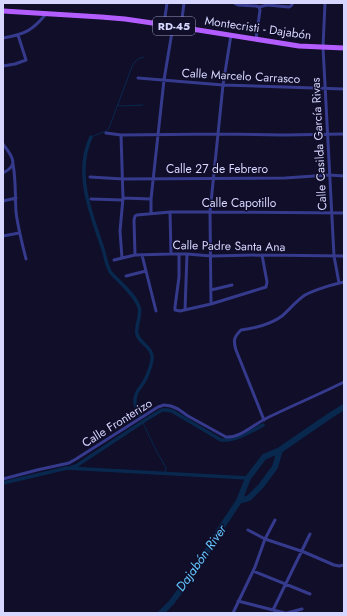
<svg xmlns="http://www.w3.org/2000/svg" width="347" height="616" font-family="Jost,sans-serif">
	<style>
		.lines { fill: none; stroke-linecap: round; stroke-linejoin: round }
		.stream { stroke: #08284e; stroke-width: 1 }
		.canal { stroke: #08284e; stroke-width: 3.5 }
		.river { stroke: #08284e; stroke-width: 6 }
		.minor { stroke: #353a8c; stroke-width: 3 }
		.primary { stroke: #b35dff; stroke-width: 5 }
		.labels { text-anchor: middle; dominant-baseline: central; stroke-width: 3; stroke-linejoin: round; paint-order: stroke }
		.shield { fill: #100e29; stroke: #9b9abf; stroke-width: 1 }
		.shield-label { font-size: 11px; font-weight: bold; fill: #d7d6ff }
		.street-label { font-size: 12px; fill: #d7d6ff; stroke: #100e29 }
		.water-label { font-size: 13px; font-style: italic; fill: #64c6ff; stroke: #100e29 }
	</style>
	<rect width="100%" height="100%" fill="#100e29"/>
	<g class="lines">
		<!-- stream -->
		<path class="stream" d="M118,105L120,106L143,105
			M91,137L106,131L109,128L133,64L138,59L144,57
			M142,421L156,450L166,468L165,474"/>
		<!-- canal -->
		<path class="canal" d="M91,137C74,173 91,214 103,249C105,255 106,264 109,269C110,273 114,276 117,279C125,287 135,296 139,307C142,316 135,325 137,334C139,343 151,346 152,356C153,362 147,377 144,382C139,389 134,394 135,404C136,407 138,412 139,415
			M72,467L76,466L147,419L162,410H167L172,411L221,440C236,441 250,432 263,425
			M3,483L67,468L248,478"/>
		<!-- river -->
		<path class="river" d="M239,501L249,498L261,486L275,467L280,450
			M161,613L171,603L198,567L219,531L239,501L248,478L264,457L280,450L331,415L344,407"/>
		<!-- minor -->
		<path class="minor" d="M234,3L238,5L256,6L259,7L260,10L256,39
			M325,3L323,47L334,256L339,283
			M259,7L267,5L289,7L291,6L293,3
			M164,24L167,3
			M181,27L184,3
			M3,38C25,34 32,31 46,14
			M3,66L15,64L26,60L18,35
			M138,78L223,85L344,89
			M106,133L121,135L218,134L284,135L344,134
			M121,135L123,198L120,231L122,258
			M3,144C7,150 17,161 11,167C9,170 6,171 3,173
			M13,164C16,180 15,196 16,212C18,228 22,243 26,259
			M90,177L123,179L285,178L329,175L344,176
			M123,198L151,199
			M91,199L122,200
			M3,201L16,198
			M170,212L171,254
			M151,213V199L164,80L173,26
			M3,236L19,233
			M179,254V277L175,307V310L180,311L211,304L266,287L267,282L262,255
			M135,255L134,220L135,216L137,215L170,212H210L344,213
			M142,255L156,311
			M114,260L135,255L171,254H187L211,256L262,255L344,256
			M126,276L146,271
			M211,290L232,285
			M211,304L210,212L223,85L231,35
			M185,310L187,254
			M264,420L236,350C233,340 234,337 241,330C256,328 270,325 282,316C290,309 296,301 305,295C314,290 334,284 344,282
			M3,479L37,470L69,463L76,459L158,407L164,405L171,406L178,409L188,416L226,437C240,438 253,425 265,419C291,406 318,395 344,382
			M275,520L265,539L304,552L334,565L339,566L344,565
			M253,571L310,594
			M238,601L285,613
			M273,610L310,534
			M233,613L255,567L265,539L248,530
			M287,613L302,609"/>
		<!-- primary -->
		<path class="primary" d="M3,11L101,17L125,19L173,26L299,46L344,48"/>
	</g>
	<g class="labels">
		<!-- shield labels -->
		<rect class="shield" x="153" y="17" width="42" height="18" rx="3"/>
		<g class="shield-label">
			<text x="174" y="26">RD-45</text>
		</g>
		<!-- street labels -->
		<g class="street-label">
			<text transform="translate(258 28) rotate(8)">Montecristi - Dajabón</text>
			<text transform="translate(241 76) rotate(3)">Calle Marcelo Carrasco</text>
			<text transform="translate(319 144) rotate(-93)">Calle Casilda García Rivas</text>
			<text x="217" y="169">Calle 27 de Febrero</text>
			<text x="239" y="203">Calle Capotillo</text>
			<text transform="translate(229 246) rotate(1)">Calle Padre Santa Ana</text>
			<text transform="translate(117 423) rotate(-32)">Calle Fronterizo</text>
		</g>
		<!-- water labels -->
		<g class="water-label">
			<text transform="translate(201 558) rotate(-55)">Dajabón River</text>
		</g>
	</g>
	<!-- border -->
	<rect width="347" height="616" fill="none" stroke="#d7d6ff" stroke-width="8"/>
</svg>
